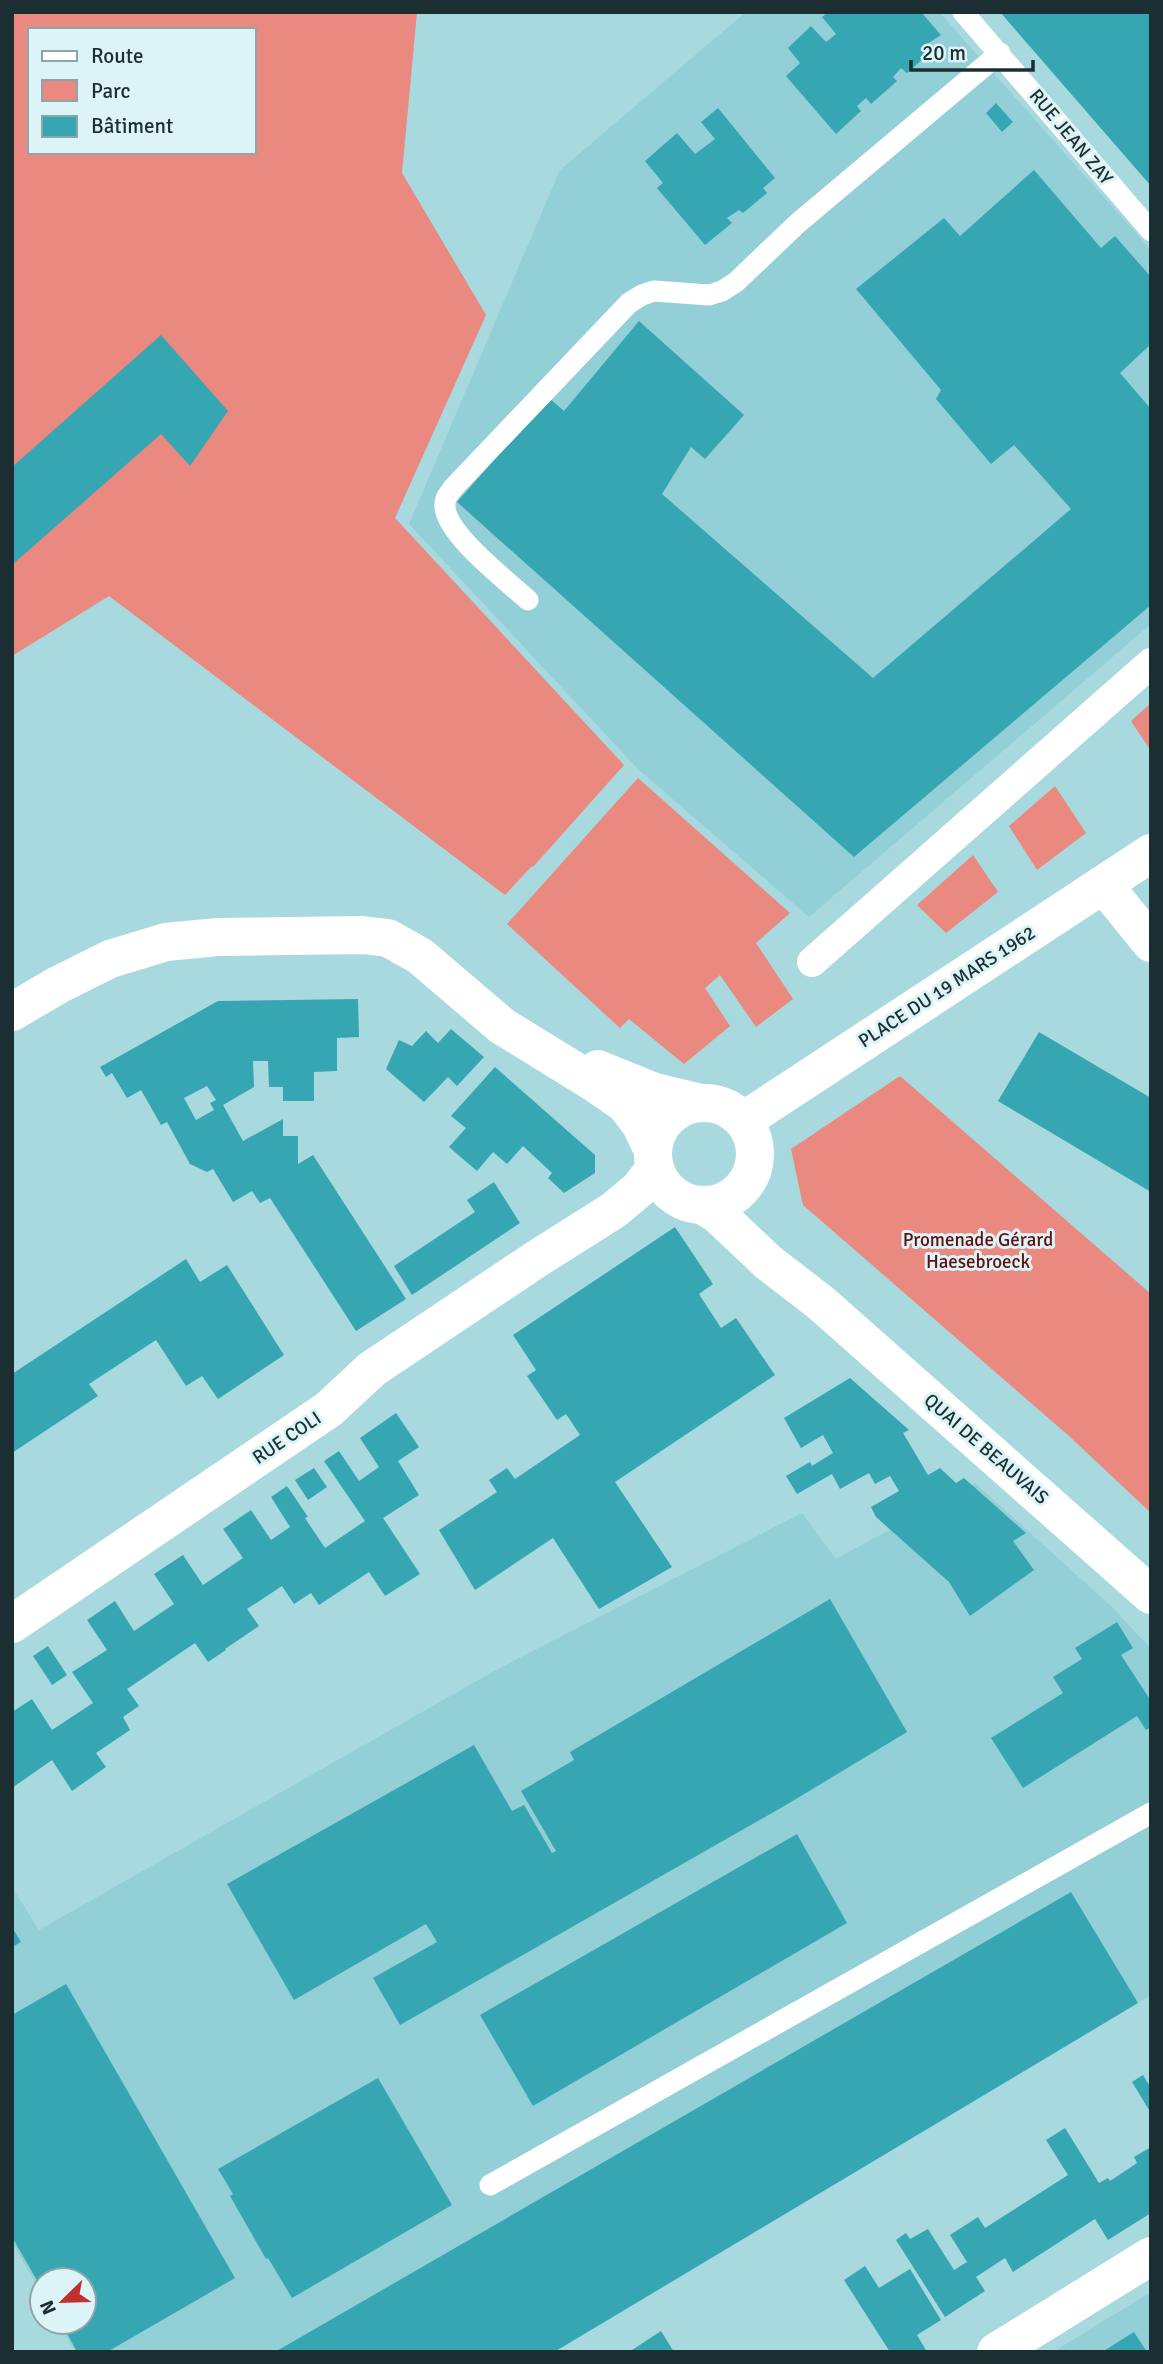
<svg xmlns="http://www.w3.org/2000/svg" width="1163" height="2364" font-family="Signika,sans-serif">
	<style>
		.built { fill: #93cfd7 }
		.green { fill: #e9897f; fill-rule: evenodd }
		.building { fill: #37a6b3; fill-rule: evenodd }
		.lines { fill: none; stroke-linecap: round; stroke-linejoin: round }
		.service { stroke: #fff; stroke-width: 21 }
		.pedestrian { stroke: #fff; stroke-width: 30 }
		.minor { stroke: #fff; stroke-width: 38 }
		.labels { text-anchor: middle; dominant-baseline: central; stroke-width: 6; stroke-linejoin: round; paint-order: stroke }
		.street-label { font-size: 19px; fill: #1b2f32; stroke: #dcf4f8 }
		.park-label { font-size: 19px; fill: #620e0e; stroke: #dcf4f8 }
	</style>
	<rect width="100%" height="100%" fill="#a7d9df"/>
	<!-- built -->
	<path class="built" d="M746,12H939L1151,250V624L809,917L638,769L409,524L560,170Z
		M975,1483L1113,1608L1151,1649V1995L555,2352H75L58,2322H84V2280H42V2294L12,2242V1887L39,1930L496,1670L802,1513L836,1559Z
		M1151,2292V2352H1053Z"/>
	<!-- green -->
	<path class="green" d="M12,12H417L402,173L486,315L395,518L624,765L533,867L532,866L505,895L109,596L12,656ZM30,30H254V152H30Z
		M1151,703V751L1131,721Z
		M638,778L790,913L756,943L793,999L756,1027L720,975L705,988L730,1026L684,1064L629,1019L620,1028L507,924Z
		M1055,786L1086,833L1037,870L1009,826Z
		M973,855L998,892L946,933L917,905Z
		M900,1076L1151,1294V1513L1069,1436L803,1205L791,1149Z"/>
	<!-- building -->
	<path class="building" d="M828,12H921L941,35L927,44L933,50L907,73L901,68L893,77L897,81L871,104L866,98L857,106L861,111L836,134L786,76L800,63L788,48L811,26L826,42L836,34L822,17Z
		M1000,12H1151V186Z
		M996,103L1013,122L1002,132L986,113Z
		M718,108L775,178L763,188L767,193L743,213L739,210L727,218L732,223L705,245L657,188L663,183L645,161L677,133L695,154L715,139L701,122Z
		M1034,170L1101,248L1115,236L1151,277V344L1120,373L1151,409V605L854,857L457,502L549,398L564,411L639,321L744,415L705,459L691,447L662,494L873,678L1071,509L1014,445L991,464L936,399L941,390L856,289L944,218L960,236Z
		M161,335L228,411L190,466L161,434L12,565V467Z
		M358,999L359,1037L337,1038V1071L314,1072V1101H283V1087H269L268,1061H253L254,1087L223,1105L243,1141L283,1119V1136H298V1164L313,1155L406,1299L356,1331L270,1198L260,1203L252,1191L233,1202L213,1169L207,1172L190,1164L167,1122L161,1125L141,1090L127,1098L112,1073L106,1077L100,1067L218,1001ZM207,1086L216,1100L210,1103L214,1110L196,1120L184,1098Z
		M451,1029L484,1057L457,1086L448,1077L424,1102L386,1069L399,1040L412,1046L426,1031L438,1043Z
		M1039,1032L1151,1098V1192L998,1101Z
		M495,1067L595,1155V1173L564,1193L548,1178L552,1173L523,1146L507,1164L493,1152L477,1171L449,1147L466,1128L451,1116Z
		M494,1182L520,1223L412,1295L394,1266L475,1212L467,1200Z
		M675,1227L713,1284L699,1294L721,1328L736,1318L775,1375L615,1482L672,1567L599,1609L553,1538L475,1590L439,1530L497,1492L489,1480L507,1468L515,1479L580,1435L566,1414L557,1420L527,1376L536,1370L513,1335Z
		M186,1259L200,1282L227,1265L284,1355L218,1399L202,1376L186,1386L156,1340L89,1384L98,1396L12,1453V1374Z
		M850,1378L909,1430L903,1433L928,1475L940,1468L956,1483L964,1478L1026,1533L1013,1541L1034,1570L970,1616L949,1582L876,1517L871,1507L899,1491L890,1476L875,1484L869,1473L840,1489L832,1474L797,1494L786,1476L810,1462L812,1466L833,1453L823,1435L801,1448L784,1418Z
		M396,1413L419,1447L398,1461L419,1495L383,1518L420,1574L385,1596L369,1572L319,1605L311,1593L294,1604L282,1586L247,1609L259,1626L225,1649L226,1650L208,1662L195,1643L127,1689L139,1706L123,1717L130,1730L96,1753L106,1767L72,1791L52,1760L12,1788V1712L32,1699L52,1730L93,1703L72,1672L107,1650L87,1620L115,1601L134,1631L174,1604L154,1574L183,1555L203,1585L243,1558L223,1529L251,1510L271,1540L290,1527L271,1497L287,1486L308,1517L305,1518L325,1548L365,1521L324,1461L339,1451L359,1481L379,1467L360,1438Z
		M314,1468L327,1487L308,1500L295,1480Z
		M830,1599L907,1732L786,1805L400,2025L373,1978L437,1942L426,1924L294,2000L227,1884L474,1745L512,1811L524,1805L552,1853L556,1851L521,1791L574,1760L570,1752Z
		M1117,1622L1133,1648L1121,1655L1151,1701V1727L1146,1730L1137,1716L1023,1788L991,1738L1063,1693L1053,1677L1082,1659L1075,1648Z
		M48,1646L67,1675L52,1685L33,1656Z
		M797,1834L847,1923L533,2106L480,2015Z
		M1071,1892L1138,2003L554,2352H275Z
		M12,1927L21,1942L12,1947Z
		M66,1984L235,2278L107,2352H77L61,2322H84V2280H42V2289L12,2237V2015Z
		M1143,2075L1151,2088V2109L1149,2110L1132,2082Z
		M378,2078L452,2205L292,2298L268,2258L266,2259L230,2196L233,2194L218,2169Z
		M1065,2128L1099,2183L1108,2178L1110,2181L1137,2163L1134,2157L1151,2147V2213L1108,2240L1095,2219L1013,2272L1005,2258L976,2277L985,2291L945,2317L896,2240L906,2233L910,2239L928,2229L954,2270L967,2262L950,2235L978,2217L985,2228L1068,2175L1046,2140Z
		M865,2266L879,2288L910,2269L941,2320L917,2335L927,2352H890L844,2280Z
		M661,2331L674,2352H629Z
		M1134,2332L1147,2352H1102Z"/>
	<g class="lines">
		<!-- service -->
		<path class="service" d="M963,12L1151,231
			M528,600C507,581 447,535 445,507C444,499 448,495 453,488L629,303L642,295L654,291L709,295L722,291L736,282L798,223L1000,53
			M490,2185L1151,1813"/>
		<!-- pedestrian -->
		<path class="pedestrian" d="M812,962L1151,663"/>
		<!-- minor -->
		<path class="minor" d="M1103,884L1151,943
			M12,1012L58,985L110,959L166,942L218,937L362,935L388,938L420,956L502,1026L593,1082L625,1104L641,1125L653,1151
			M598,1069L655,1092L701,1103
			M653 1154a51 51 0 1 1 102 0a51 51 0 1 1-102 0Z
			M743,1121L1151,853
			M702,1205L717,1214L769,1263L821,1303L1151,1595
			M12,1624L329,1409L372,1369L538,1258L614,1210L639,1189L655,1168
			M996,2352L1151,2256"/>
	</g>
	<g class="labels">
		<!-- street labels -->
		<g class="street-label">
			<text transform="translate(1071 137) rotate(50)">RUE JEAN ZAY</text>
			<text transform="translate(947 987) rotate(-33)">PLACE DU 19 MARS 1962</text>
			<text transform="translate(287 1438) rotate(-34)">RUE COLI</text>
			<text transform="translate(986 1449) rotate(41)">QUAI DE BEAUVAIS</text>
		</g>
		<!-- park labels -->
		<g class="park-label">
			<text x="978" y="1240">Promenade Gérard<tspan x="978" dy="22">Haesebroeck</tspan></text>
		</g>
	</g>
	<!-- border -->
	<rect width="1163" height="2364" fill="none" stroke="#1b2f32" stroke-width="28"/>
	<!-- legend -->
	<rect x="28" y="28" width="228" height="126" fill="#dcf4f8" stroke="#8fa5a9" stroke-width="2"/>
	<rect x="42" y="51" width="35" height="10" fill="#ffffff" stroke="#8fa5a9" stroke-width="2"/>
	<text x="91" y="63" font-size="21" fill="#1b2f32">Route</text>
	<rect x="42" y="80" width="35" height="21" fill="#e9897f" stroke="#8fa5a9" stroke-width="2"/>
	<text x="91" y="98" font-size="21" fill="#1b2f32">Parc</text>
	<rect x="42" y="116" width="35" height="21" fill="#37a6b3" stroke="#8fa5a9" stroke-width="2"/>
	<text x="91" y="133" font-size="21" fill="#1b2f32">Bâtiment</text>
	<!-- north arrow -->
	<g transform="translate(63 2301) rotate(247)"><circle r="33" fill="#dcf4f8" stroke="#8fa5a9" stroke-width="2"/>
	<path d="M0-5L12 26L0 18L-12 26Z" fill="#c0312e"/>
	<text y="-10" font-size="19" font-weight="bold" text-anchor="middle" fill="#1b2f32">N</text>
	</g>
	<!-- scale -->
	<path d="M911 60v10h122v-10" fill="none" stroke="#1b2f32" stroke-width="3.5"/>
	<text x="922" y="60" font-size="21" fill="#1b2f32" stroke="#dcf4f8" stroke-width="5" paint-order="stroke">20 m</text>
</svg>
